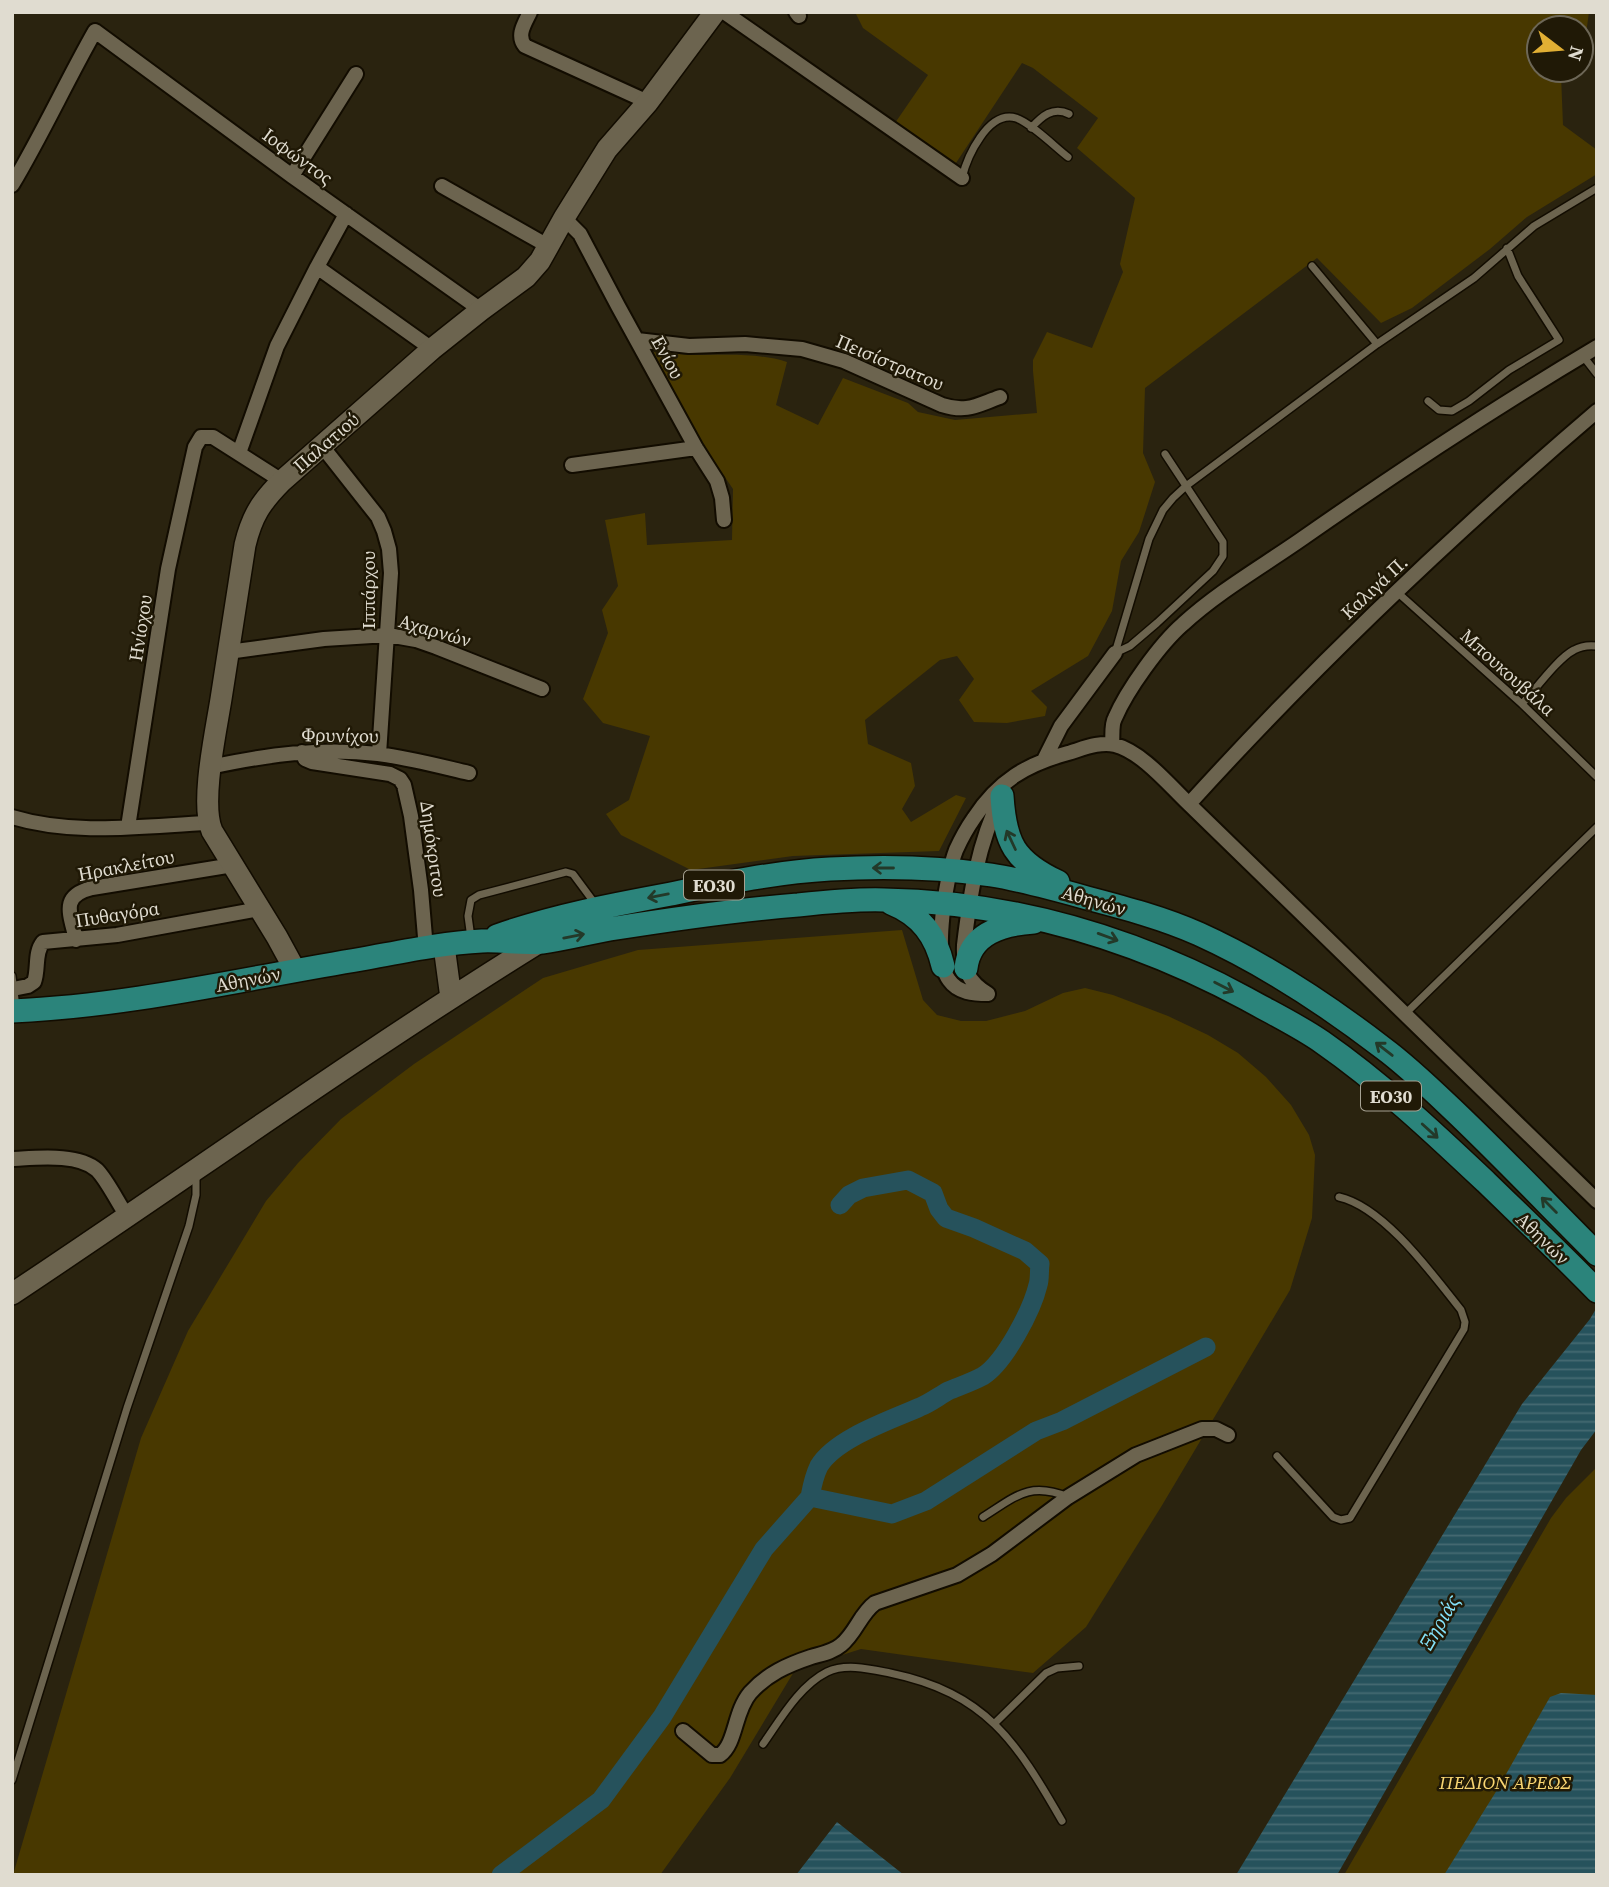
<svg xmlns="http://www.w3.org/2000/svg" width="1609" height="1887" font-family="'Source Serif 4',serif">
	<style>
		.green { fill: #483800 }
		.water { fill: url(#water-rules) }
		.lines { fill: none; stroke-linecap: round; stroke-linejoin: round }
		.canal { stroke: #26525c; stroke-width: 19 }
		.lane-casing { stroke: #120c00; stroke-width: 10 }
		.street-casing { stroke: #120c00; stroke-width: 18 }
		.secondary-casing { stroke: #120c00; stroke-width: 24 }
		.primary-casing { stroke: #120c00; stroke-width: 26 }
		.lane { stroke: #6c644f; stroke-width: 7 }
		.street { stroke: #6c644f; stroke-width: 14 }
		.secondary { stroke: #6c644f; stroke-width: 21 }
		.primary { stroke: #2b847b; stroke-width: 23 }
		.oneway { stroke: #233929 }
		.labels { text-anchor: middle; dominant-baseline: central; stroke-width: 5; stroke-linejoin: round; paint-order: stroke }
		.shield { fill: #201906; stroke: #a6a293; stroke-width: 2 }
		.shield-label { font-size: 18px; font-weight: bold; fill: #e0dcd0 }
		.street-label { font-size: 19px; fill: #e0dcd0; stroke: #201906 }
		.park-label { font-size: 19px; font-style: italic; fill: #f8d571; stroke: #201906 }
		.water-label { font-size: 21px; font-style: italic; fill: #84e2f9; stroke: #201906 }
	</style>
	<defs>
		<pattern id="water-rules" width="6" height="5" patternUnits="userSpaceOnUse" patternTransform="scale(1.75)"><rect width="6" height="5" fill="#26525c"/><path d="M0 2.5h6" fill="none" stroke="#456a72"/></pattern>
	</defs>
	<rect width="100%" height="100%" fill="#2a230f"/>
	<!-- green -->
	<path class="green" d="M855,12H1589L1584,49L1581,53V28H1539V70H1565L1561,75L1563,125L1597,150V174L1527,217L1490,249L1412,308L1381,323L1317,258L1145,388L1143,453L1155,482L1139,532L1121,561L1112,611L1088,656L1031,691L1047,707L1045,716L1007,723L974,722L959,700L974,679L957,656L940,660L865,720L868,744L911,763L915,786L902,809L911,822L956,795L966,798L939,851L793,856L691,870L621,835L606,814L629,800L650,736L603,723L583,699L608,633L602,610L618,586L605,520L645,513L647,545L732,540L733,489L697,436L652,352C668,353 685,355 701,355C731,355 758,353 787,362L776,405L818,425L843,378L908,403L918,412L955,420L1037,413L1033,371V360L1047,332L1092,348L1123,272L1120,264L1135,198L1077,148L1098,118L1033,68L1022,63L954,166L895,123L928,75L863,28Z
		M902,930L923,1000L937,1015L961,1021H986L1025,1011L1063,993L1085,988L1113,995L1168,1016L1208,1035L1238,1053L1266,1077L1291,1105L1309,1135L1315,1155L1312,1218L1290,1290L1161,1507L1086,1627L1033,1673L861,1649L795,1670L730,1778L660,1875H13L141,1438L188,1331L266,1201L298,1163L341,1119L414,1064L543,978L638,950Z
		M1597,1467V1875H1344L1551,1518L1566,1498Z"/>
	<!-- water -->
	<path class="water" d="M1597,1307V1429L1581,1450L1337,1875H1236L1522,1404L1590,1319Z
		M1561,1693L1597,1695V1875H1444L1497,1790L1550,1697Z
		M837,1822L904,1875H796Z"/>
	<g class="lines">
		<!-- canal -->
		<path class="canal" d="M810,1497C812,1486 814,1476 819,1466C836,1438 891,1420 920,1407C930,1403 939,1396 948,1391C960,1386 972,1382 983,1376C1005,1362 1032,1310 1038,1285C1040,1279 1039,1271 1040,1264L1025,1251L974,1228L946,1218L939,1209L933,1193L908,1180L863,1188L849,1195L840,1205
			M501,1875L601,1800L662,1717L764,1549L810,1497L892,1514L926,1501L1036,1431L1062,1421L1206,1347"/>
		<!-- lane casing -->
		<g class="lane-casing">
			<path id="lane" d="M1031,128C1042,116 1053,106 1069,114
				M962,178C967,157 988,110 1016,118C1031,123 1055,147 1068,157
				M1312,266L1377,344
				M1583,356L1597,374
				M1428,401L1439,410L1452,411L1469,401L1509,370L1559,340L1518,276L1507,248
				M1397,592L1522,704L1597,777
				M1115,653L1149,539L1163,510L1173,498L1186,486L1377,344L1474,278L1534,226L1597,188
				M1115,653L1130,646L1157,623L1213,571L1223,556V542L1165,454
				M1522,704C1535,690 1558,658 1574,650C1581,646 1589,645 1597,646
				M471,938L468,916L471,900L479,895L566,872L573,874L596,905
				M12,976L16,1007
				M1405,1014L1597,827
				M1277,1456L1333,1517L1341,1520L1350,1518L1464,1329L1465,1322L1461,1310C1433,1275 1384,1207 1339,1197
				M983,1517C1015,1497 1029,1481 1068,1497
				M995,1723L1046,1673L1057,1668L1079,1666
				M763,1744C780,1720 799,1686 827,1672C846,1663 870,1669 890,1673C986,1693 1016,1741 1062,1821
				M12,1780L127,1408L189,1226L196,1195V1175"/>
		</g>
		<!-- street casing -->
		<g class="street-casing">
			<path id="street" d="M530,12C525,23 516,35 525,46L648,102
				M724,12L962,178
				M796,12L799,16
				M292,176L356,74
				M12,185C42,135 66,82 95,31L292,176L481,310
				M442,186L548,246
				M564,218L580,234L618,306L696,448L717,481L722,498L724,520
				M317,267L432,349
				M637,340L689,346L745,344L802,349L844,361L942,405C967,413 977,405 1000,397
				M322,446L378,517L384,531L389,549L391,573L379,754
				M239,453L277,346L317,267L346,214
				M572,465L696,448
				M228,652L324,639L388,635L416,640L436,647L542,689
				M1112,744C1113,736 1111,725 1115,718C1127,690 1160,644 1183,624C1219,591 1263,566 1303,538C1399,471 1496,407 1597,347
				M302,752L305,759L312,762L390,774L400,779L404,785L411,816L421,890L426,949
				M1044,760L1061,726L1115,653
				M210,767C266,755 321,747 378,754C409,758 439,766 469,773
				M1189,804C1316,664 1453,534 1597,411
				M12,817C75,836 143,826 208,823
				M128,827L168,569L195,447L201,437H213L282,481
				M76,940C70,913 60,896 92,888L233,865
				M13,989L28,986L34,982C39,969 34,953 43,942L117,935L259,909
				M988,994C974,994 958,993 949,980C932,958 946,876 956,850C961,839 967,828 974,818C998,781 1027,764 1068,753C1082,749 1100,741 1115,745C1142,752 1169,785 1189,804L1597,1201
				M988,994C967,981 963,969 964,945C970,895 978,843 1001,797
				M12,1159C36,1158 78,1153 97,1170C107,1180 118,1203 127,1216
				M683,1731L712,1755H720C736,1744 734,1712 750,1693C767,1674 787,1665 811,1657C821,1654 833,1652 841,1645C856,1633 860,1614 875,1603L957,1575L992,1554L1068,1497L1136,1455L1202,1429H1216L1228,1435"/>
		</g>
		<!-- secondary casing -->
		<g class="secondary-casing">
			<path id="secondary" d="M444,946L451,998
				M295,970L277,937L212,831C200,803 216,731 221,699C229,647 237,596 245,545C252,516 261,502 282,481L432,349L481,310L526,277L540,261L564,218L607,149L648,102L715,12
				M12,1294C188,1177 359,1054 538,943L536,936"/>
		</g>
		<!-- primary casing -->
		<g class="primary-casing">
			<path id="primary" d="M1002,796C1005,843 1014,861 1058,882
				M891,903C921,915 936,936 943,966
				M497,936C553,916 612,905 671,894C724,883 776,872 830,869C883,866 938,867 991,875C1023,880 1055,889 1087,898C1125,908 1163,918 1199,934C1263,963 1327,1005 1383,1048C1406,1065 1427,1085 1448,1105C1499,1153 1547,1204 1597,1254
				M966,968C970,933 1003,924 1034,922
				M12,1011C130,1006 246,978 362,959C401,952 442,943 482,941C502,940 522,944 542,942C565,939 587,933 610,929C673,919 735,910 798,905C827,902 856,899 884,900C1014,902 1134,938 1247,999C1272,1013 1299,1026 1322,1042C1381,1083 1434,1133 1486,1182C1523,1218 1561,1254 1597,1291"/>
		</g>
		<!-- lane -->
		<use href="#lane" class="lane"/>
		<!-- street -->
		<use href="#street" class="street"/>
		<!-- secondary -->
		<use href="#secondary" class="secondary"/>
		<!-- primary -->
		<use href="#primary" class="primary"/>
	</g>
	<!-- one-way arrows -->
	<defs><path id="oneway-shaft" d="M-6 0H5M1.5-3L5.5 0L1.5 3" fill="none" stroke-width="1.6" stroke-linecap="round" stroke-linejoin="round" transform="scale(1.75)"/></defs>
	<g class="oneway">
		<use href="#oneway-shaft" transform="translate(1011 840) rotate(-115)"/>
		<use href="#oneway-shaft" transform="translate(883 868) rotate(180)"/>
		<use href="#oneway-shaft" transform="translate(658 896) rotate(169)"/>
		<use href="#oneway-shaft" transform="translate(574 936) rotate(-11)"/>
		<use href="#oneway-shaft" transform="translate(1108 937) rotate(20)"/>
		<use href="#oneway-shaft" transform="translate(1224 987) rotate(27)"/>
		<use href="#oneway-shaft" transform="translate(1384 1049) rotate(-142)"/>
		<use href="#oneway-shaft" transform="translate(1430 1131) rotate(42)"/>
		<use href="#oneway-shaft" transform="translate(1549 1205) rotate(-135)"/>
	</g>
	<g class="labels">
		<!-- shield labels -->
		<g class="shield">
			<rect x="684" y="870.5" width="60" height="29" rx="5"/>
			<rect x="1361" y="1081.5" width="60" height="29" rx="5"/>
		</g>
		<g class="shield-label">
			<text x="714" y="885">ΕΟ30</text>
			<text x="1391" y="1096">ΕΟ30</text>
		</g>
		<!-- street labels -->
		<g class="street-label">
			<text transform="translate(298 156) rotate(36)">Ιοφώντος</text>
			<text transform="translate(668 357) rotate(61)">Ενίου</text>
			<text transform="translate(890 362) rotate(23)">Πεισίστρατου</text>
			<text transform="translate(326 442) rotate(-41)">Παλατιού</text>
			<text transform="translate(1374 587) rotate(-43)">Καλιγά Π.</text>
			<text transform="translate(368 590) rotate(-90)">Ιππάρχου</text>
			<text transform="translate(140 628) rotate(-81)">Ηνίοχου</text>
			<text transform="translate(435 630) rotate(16)">Αχαρνών</text>
			<text transform="translate(1508 672) rotate(42)">Μπουκουβάλα</text>
			<text transform="translate(340 735) rotate(1)">Φρυνίχου</text>
			<text transform="translate(434 849) rotate(82)">Δημόκριτου</text>
			<text transform="translate(126 865) rotate(-11)">Ηρακλείτου</text>
			<text transform="translate(1094 900) rotate(16)">Αθηνών</text>
			<text transform="translate(117 914) rotate(-9)">Πυθαγόρα</text>
			<text transform="translate(248 979) rotate(-11)">Αθηνών</text>
			<text transform="translate(1543 1238) rotate(44)">Αθηνών</text>
		</g>
		<!-- park labels -->
		<g class="park-label">
			<text x="1505" y="1782">ΠΕΔΙΟΝ ΑΡΕΩΣ</text>
		</g>
		<!-- water labels -->
		<g class="water-label">
			<text transform="translate(1439 1622) rotate(-60)">Ξηριάς</text>
		</g>
	</g>
	<!-- border -->
	<rect width="1609" height="1887" fill="none" stroke="#e0dcd0" stroke-width="28"/>
	<!-- north arrow -->
	<g transform="translate(1560 49) rotate(106)"><circle r="33" fill="#201906" stroke="#6d6757" stroke-width="2"/>
	<path d="M0-5L12 26L0 18L-12 26Z" fill="#e1af34"/>
	<text y="-10" font-size="19" font-weight="bold" text-anchor="middle" fill="#e0dcd0">N</text>
	</g>
</svg>
